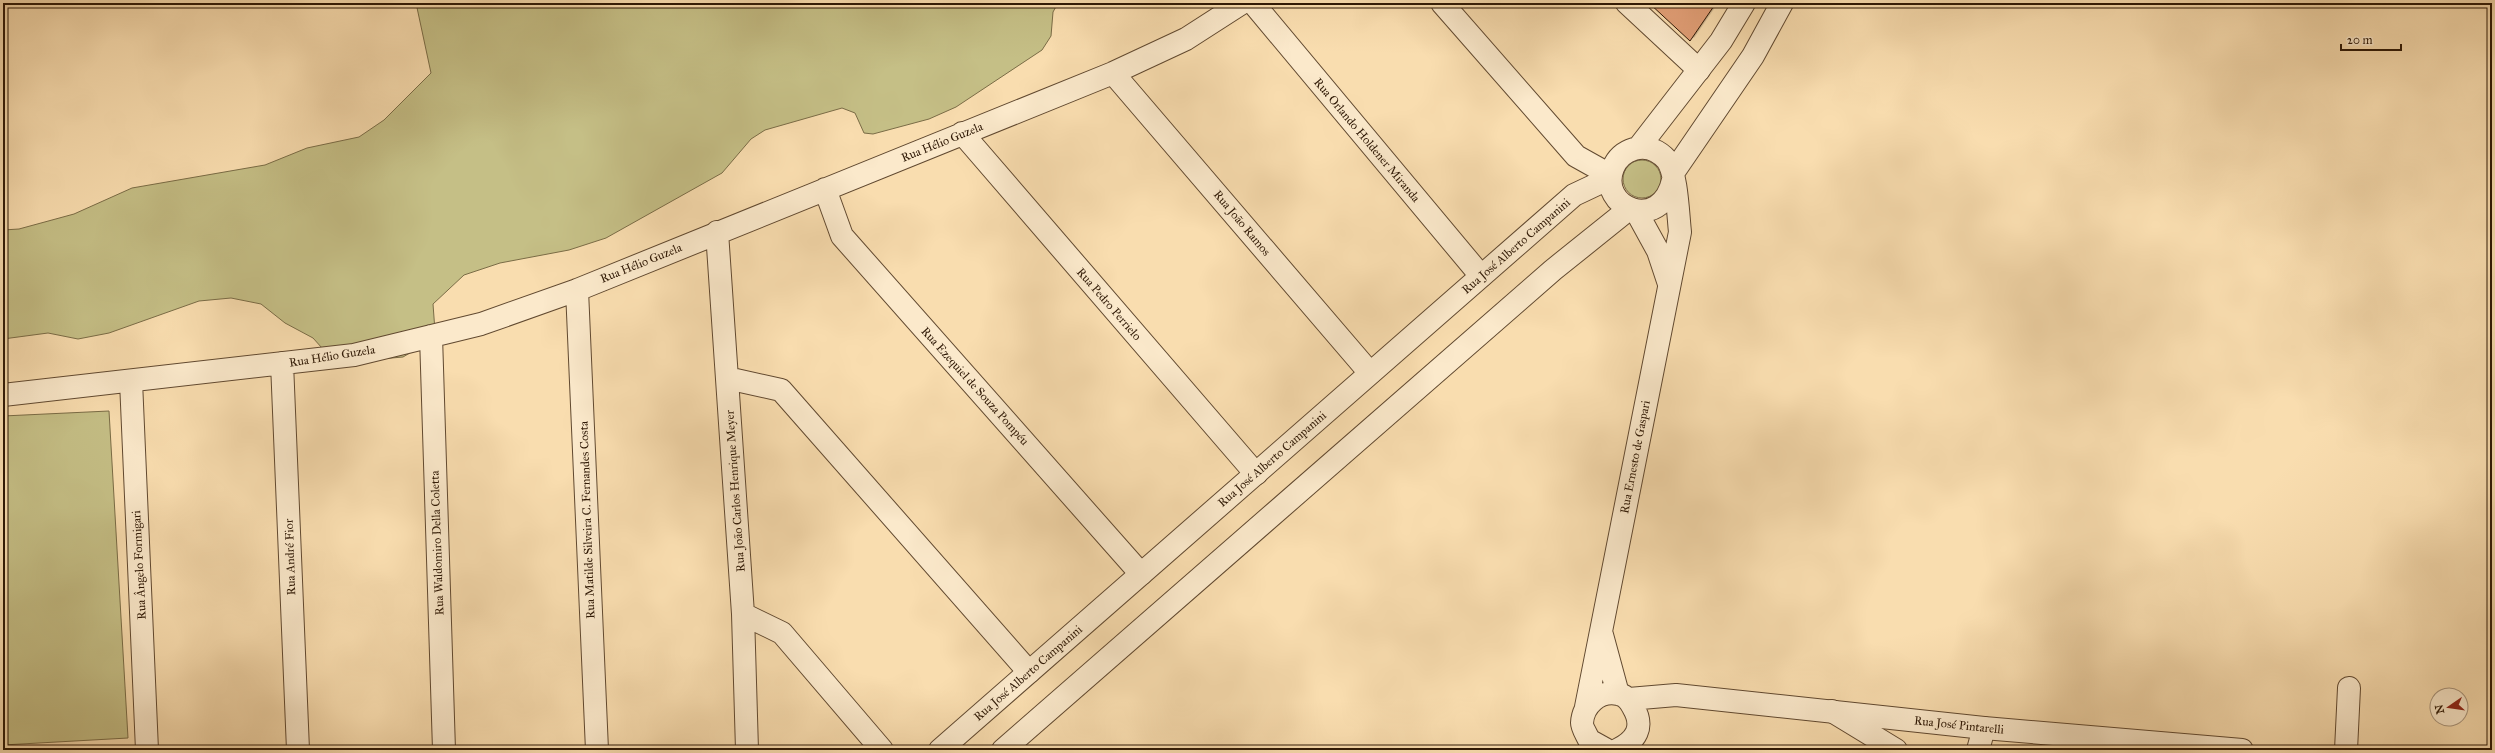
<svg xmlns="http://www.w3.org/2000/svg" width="2495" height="753" font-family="'IM FELL Great Primer',serif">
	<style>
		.green { fill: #c5bf86; stroke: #7a6c46 }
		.building { fill: #e29f77; stroke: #2e1805; filter: url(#shadow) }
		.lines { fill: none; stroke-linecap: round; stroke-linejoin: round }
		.minor-casing { stroke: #614930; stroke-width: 24 }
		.tertiary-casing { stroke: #614930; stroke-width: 24 }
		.minor { stroke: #fbe9cb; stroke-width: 22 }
		.tertiary { stroke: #fbe9cb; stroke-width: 22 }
		.labels { text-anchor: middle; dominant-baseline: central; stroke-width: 3; stroke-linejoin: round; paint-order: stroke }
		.street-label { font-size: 12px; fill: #2e1805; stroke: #fbe9cb }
	</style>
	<defs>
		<filter id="shadow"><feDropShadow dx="3.5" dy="-3.5" stdDeviation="0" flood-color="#0004"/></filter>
	</defs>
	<rect width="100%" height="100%" fill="#f9ddaf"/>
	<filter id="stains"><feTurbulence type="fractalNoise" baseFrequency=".005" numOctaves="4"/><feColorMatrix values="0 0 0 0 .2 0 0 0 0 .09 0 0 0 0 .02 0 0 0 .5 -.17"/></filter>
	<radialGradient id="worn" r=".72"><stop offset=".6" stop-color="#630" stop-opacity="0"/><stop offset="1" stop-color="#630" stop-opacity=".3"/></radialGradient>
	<!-- green -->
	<path class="green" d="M416,3H1058L1053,12L1051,36L1042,50L956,107L929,119L873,134L864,133L855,113L842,108L765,130L751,139L722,173L606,238L569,250L500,263L464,275L433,304L435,331L432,340L403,357L357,361L322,348L313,338L285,323L261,304L231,298L199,301L109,333L78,339L48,333L3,339V230L19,229L74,214L132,188L265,165L307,148L359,137L384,120L431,73Z
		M1623 179a19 19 0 1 1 38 0a19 19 0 1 1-38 0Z
		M109,411L128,738L3,745V416Z"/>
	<!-- building -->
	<path class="building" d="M1649,3H1716L1690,41Z"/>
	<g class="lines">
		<!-- minor casing -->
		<g class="minor-casing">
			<path id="minor" d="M1253,3L1481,276
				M1442,3L1576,156L1610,175
				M1627,3L1699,70
				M1113,73L1370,373
				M962,133L1256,474
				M825,189L842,236L1141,574
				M717,232L743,614L747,750
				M577,290L597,750
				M431,336L444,750
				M282,363L298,750
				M727,378L781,390L1029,672
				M131,381L147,750
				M3,395L354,355L481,324L577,290L1113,73L1186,39L1242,3
				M743,614L782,633L882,750
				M1832,711L1896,750
				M1978,750L1984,728
				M2346,750L2349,688"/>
		</g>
		<!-- tertiary casing -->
		<g class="tertiary-casing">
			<path id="tertiary" d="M1639,147L1721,41L1744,3
				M1673,173L1753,56L1782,3
				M1636,211L1658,251L1669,284
				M1602,635L1618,694
				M1629,699L1676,695L1984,728L2242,750
				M1586,707L1680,232C1678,215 1677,173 1667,160C1659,151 1647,145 1634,149C1624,152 1617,158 1613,168C1597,208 1661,234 1673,180
				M940,750L1574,195L1610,178
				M1003,750L1553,270L1629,209
				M1607,750L1589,740C1587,735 1582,728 1582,723C1583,705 1599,690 1618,694C1625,695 1630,701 1633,707C1645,727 1636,741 1617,750"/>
		</g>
		<!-- minor -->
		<use href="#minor" class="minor"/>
		<!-- tertiary -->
		<use href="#tertiary" class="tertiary"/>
	</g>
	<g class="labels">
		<!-- street labels -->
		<g class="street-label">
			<text transform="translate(1367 140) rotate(50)">Rua Orlando Holdener Miranda</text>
			<text transform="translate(942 142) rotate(-22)">Rua Hélio Guzela</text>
			<text transform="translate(1242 223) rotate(50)">Rua João Ramos</text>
			<text transform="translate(1516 246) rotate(-41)">Rua José Alberto Campanini</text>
			<text transform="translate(641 263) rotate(-22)">Rua Hélio Guzela</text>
			<text transform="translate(1109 304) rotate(49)">Rua Pedro Perrielo</text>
			<text transform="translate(332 356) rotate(-9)">Rua Hélio Guzela</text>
			<text transform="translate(975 386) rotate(48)">Rua Ezequiel de Souza Pompéu</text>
			<text transform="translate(1635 457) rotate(-79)">Rua Ernesto de Gaspari</text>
			<text transform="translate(1272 459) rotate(-41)">Rua José Alberto Campanini</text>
			<text transform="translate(735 491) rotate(-94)">Rua João Carlos Henrique Meyer</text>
			<text transform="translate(587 520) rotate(-92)">Rua Matilde Silveira C. Fernandes Costa</text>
			<text transform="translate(437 543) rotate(-92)">Rua Waldomiro Della Coletta</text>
			<text transform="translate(290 557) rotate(-92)">Rua André Fior</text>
			<text transform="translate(139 565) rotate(-93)">Rua Ângelo Formigari</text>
			<text transform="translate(1028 673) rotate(-41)">Rua José Alberto Campanini</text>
			<text transform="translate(1959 725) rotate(6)">Rua José Pintarelli</text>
		</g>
	</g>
	<!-- margin -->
	<rect width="2495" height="753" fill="none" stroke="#f9ddaf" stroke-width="16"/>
	<rect x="4" y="4" width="2487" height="745" fill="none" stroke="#2e1805" stroke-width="2"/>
	<rect x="8" y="8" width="2479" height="737" fill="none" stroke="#2e1805"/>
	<!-- north arrow -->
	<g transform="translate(2449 707) rotate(257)"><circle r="19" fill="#fbe9cb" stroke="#a9957c"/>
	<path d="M0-3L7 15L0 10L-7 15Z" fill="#8f2418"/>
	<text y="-6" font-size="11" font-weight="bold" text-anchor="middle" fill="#2e1805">N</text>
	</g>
	<!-- scale -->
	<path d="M2341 44v6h60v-6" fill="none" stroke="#2e1805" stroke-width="2"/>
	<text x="2347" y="44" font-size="12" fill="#2e1805" stroke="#fbe9cb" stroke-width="3" paint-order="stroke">20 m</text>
	<rect width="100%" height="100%" filter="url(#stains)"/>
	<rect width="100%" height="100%" fill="url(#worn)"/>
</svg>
